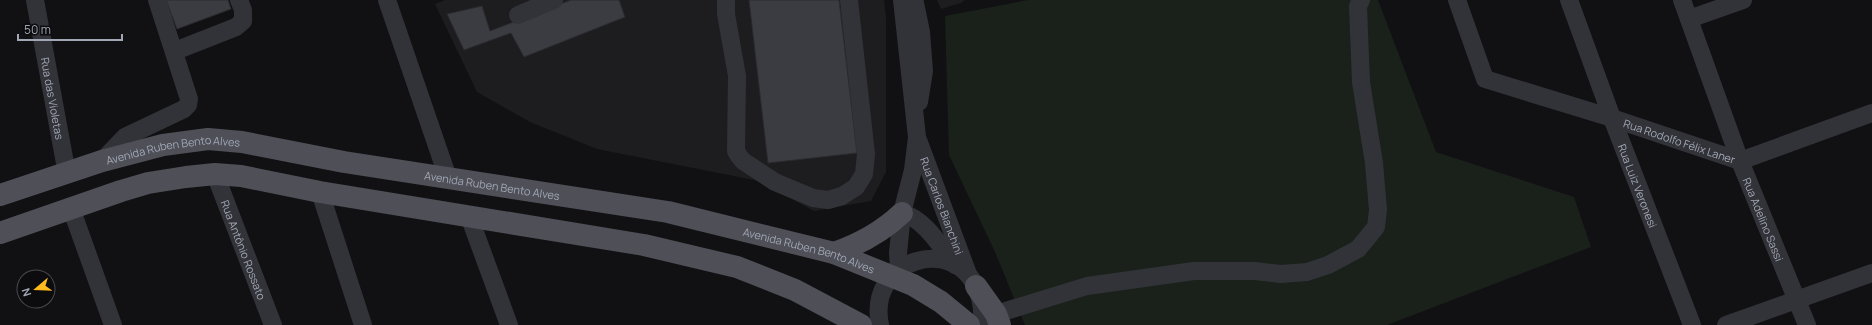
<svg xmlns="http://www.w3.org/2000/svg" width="1872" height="325" font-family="Manrope,sans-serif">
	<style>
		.built { fill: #1d1d20 }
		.green { fill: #19211a }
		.building { fill: #3a3c41; stroke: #2b2b2f }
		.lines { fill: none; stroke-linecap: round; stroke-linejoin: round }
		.minor { stroke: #323338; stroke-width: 18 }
		.major { stroke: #4e4f57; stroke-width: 22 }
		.labels { text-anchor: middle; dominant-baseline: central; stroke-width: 3.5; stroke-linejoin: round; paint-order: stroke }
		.street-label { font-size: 11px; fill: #a1a7b5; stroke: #0c0c0e }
	</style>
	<rect width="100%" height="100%" fill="#111113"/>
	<!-- built -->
	<path class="built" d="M445,0H884L886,19V172L871,201L814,211L759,181L597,149L530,122L477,92L435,4Z
		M937,0H965L961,3L941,9Z"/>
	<!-- green -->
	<path class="green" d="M1028,0H1378L1436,152L1574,197L1591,247L1387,325H1025L995,252L949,155L945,16Z"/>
	<!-- building -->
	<path class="building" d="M166,0H228L231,9L177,29Z
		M571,0H619L625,17L524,57L511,33L464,50L447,14L482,6L490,31Z
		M749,0H839L857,153L768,163Z"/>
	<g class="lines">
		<!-- minor -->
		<g class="minor">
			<path id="s1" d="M35,0L67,174"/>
			<path d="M387,0L448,178"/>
			<path d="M726,0V14L737,76L736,151L739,156L743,161L775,182L813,198L828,200L842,196L856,187L864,174L866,154L849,0"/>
			<path id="s2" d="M1457,0L1485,79L1612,118L1740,161L1872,113"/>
			<path id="s3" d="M1569,0L1612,118L1692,325"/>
			<path id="s4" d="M1682,0L1740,161L1807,325"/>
			<path d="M915,3L921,32L924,71L919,102"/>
			<path d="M518,15L554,0"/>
			<path d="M1689,19L1743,0"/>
			<path d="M175,51L236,27L243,21V10L239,0"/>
			<path id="s5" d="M918,140L968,274"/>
			<path d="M102,161L125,137L184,109L188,105L189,99L157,0"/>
			<path id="s6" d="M215,174L273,325"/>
			<path d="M320,192L363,325"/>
			<path d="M71,208L113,325"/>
			<path d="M902,213C925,219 941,247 955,265"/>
			<path d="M469,216L509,325"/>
			<path d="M899,268L898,253L902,213L913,170L917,137L902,0"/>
			<path d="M996,314L1087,286L1194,271H1255L1281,274L1307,272L1328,265L1358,249L1376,227L1378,210L1374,163L1361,82L1358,6L1361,0"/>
			<path d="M880,325C866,257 958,234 978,292C982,303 984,314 980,325"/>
			<path d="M1726,325L1872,273"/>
		</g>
		<!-- major -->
		<g class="major">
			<path id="s7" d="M0,195L102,161L163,145L208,139L242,142L344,162L668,212L834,253L913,285L941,302L969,325"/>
			<path d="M0,233L121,191L148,183L186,177L215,174L241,176L320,192L644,245L737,267L795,290L861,325"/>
			<path d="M834,253C860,244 882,232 902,213"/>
			<path d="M976,286L996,314L1000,325"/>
		</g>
	</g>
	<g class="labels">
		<!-- street labels -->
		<g class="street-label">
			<text stroke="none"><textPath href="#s1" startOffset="100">Rua das Violetas</textPath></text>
			<text stroke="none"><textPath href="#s2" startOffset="288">Rua Rodolfo Félix Laner</textPath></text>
			<text stroke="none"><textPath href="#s7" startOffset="180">Avenida Ruben Bento Alves</textPath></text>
			<text stroke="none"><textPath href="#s7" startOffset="504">Avenida Ruben Bento Alves</textPath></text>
			<text stroke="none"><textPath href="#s3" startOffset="198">Rua Luiz Veronesi</textPath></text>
			<text stroke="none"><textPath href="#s5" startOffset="70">Rua Carlos Bianchini</textPath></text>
			<text stroke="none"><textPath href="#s4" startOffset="234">Rua Adelino Sassi</textPath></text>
			<text stroke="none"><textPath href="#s6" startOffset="81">Rua Antônio Rossato</textPath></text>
			<text stroke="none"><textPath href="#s7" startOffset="828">Avenida Ruben Bento Alves</textPath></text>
		</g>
	</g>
	<!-- north arrow -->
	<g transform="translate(36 289) rotate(251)"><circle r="19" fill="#0c0c0e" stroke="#484a51"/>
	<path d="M0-3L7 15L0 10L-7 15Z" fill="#ffba1d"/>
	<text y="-6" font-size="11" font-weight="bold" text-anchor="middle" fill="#a1a7b5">N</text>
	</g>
	<!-- scale -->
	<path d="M18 34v6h104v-6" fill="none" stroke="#a1a7b5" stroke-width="2"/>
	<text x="24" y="34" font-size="12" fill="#a1a7b5" stroke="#0c0c0e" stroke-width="3" paint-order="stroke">50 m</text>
</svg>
